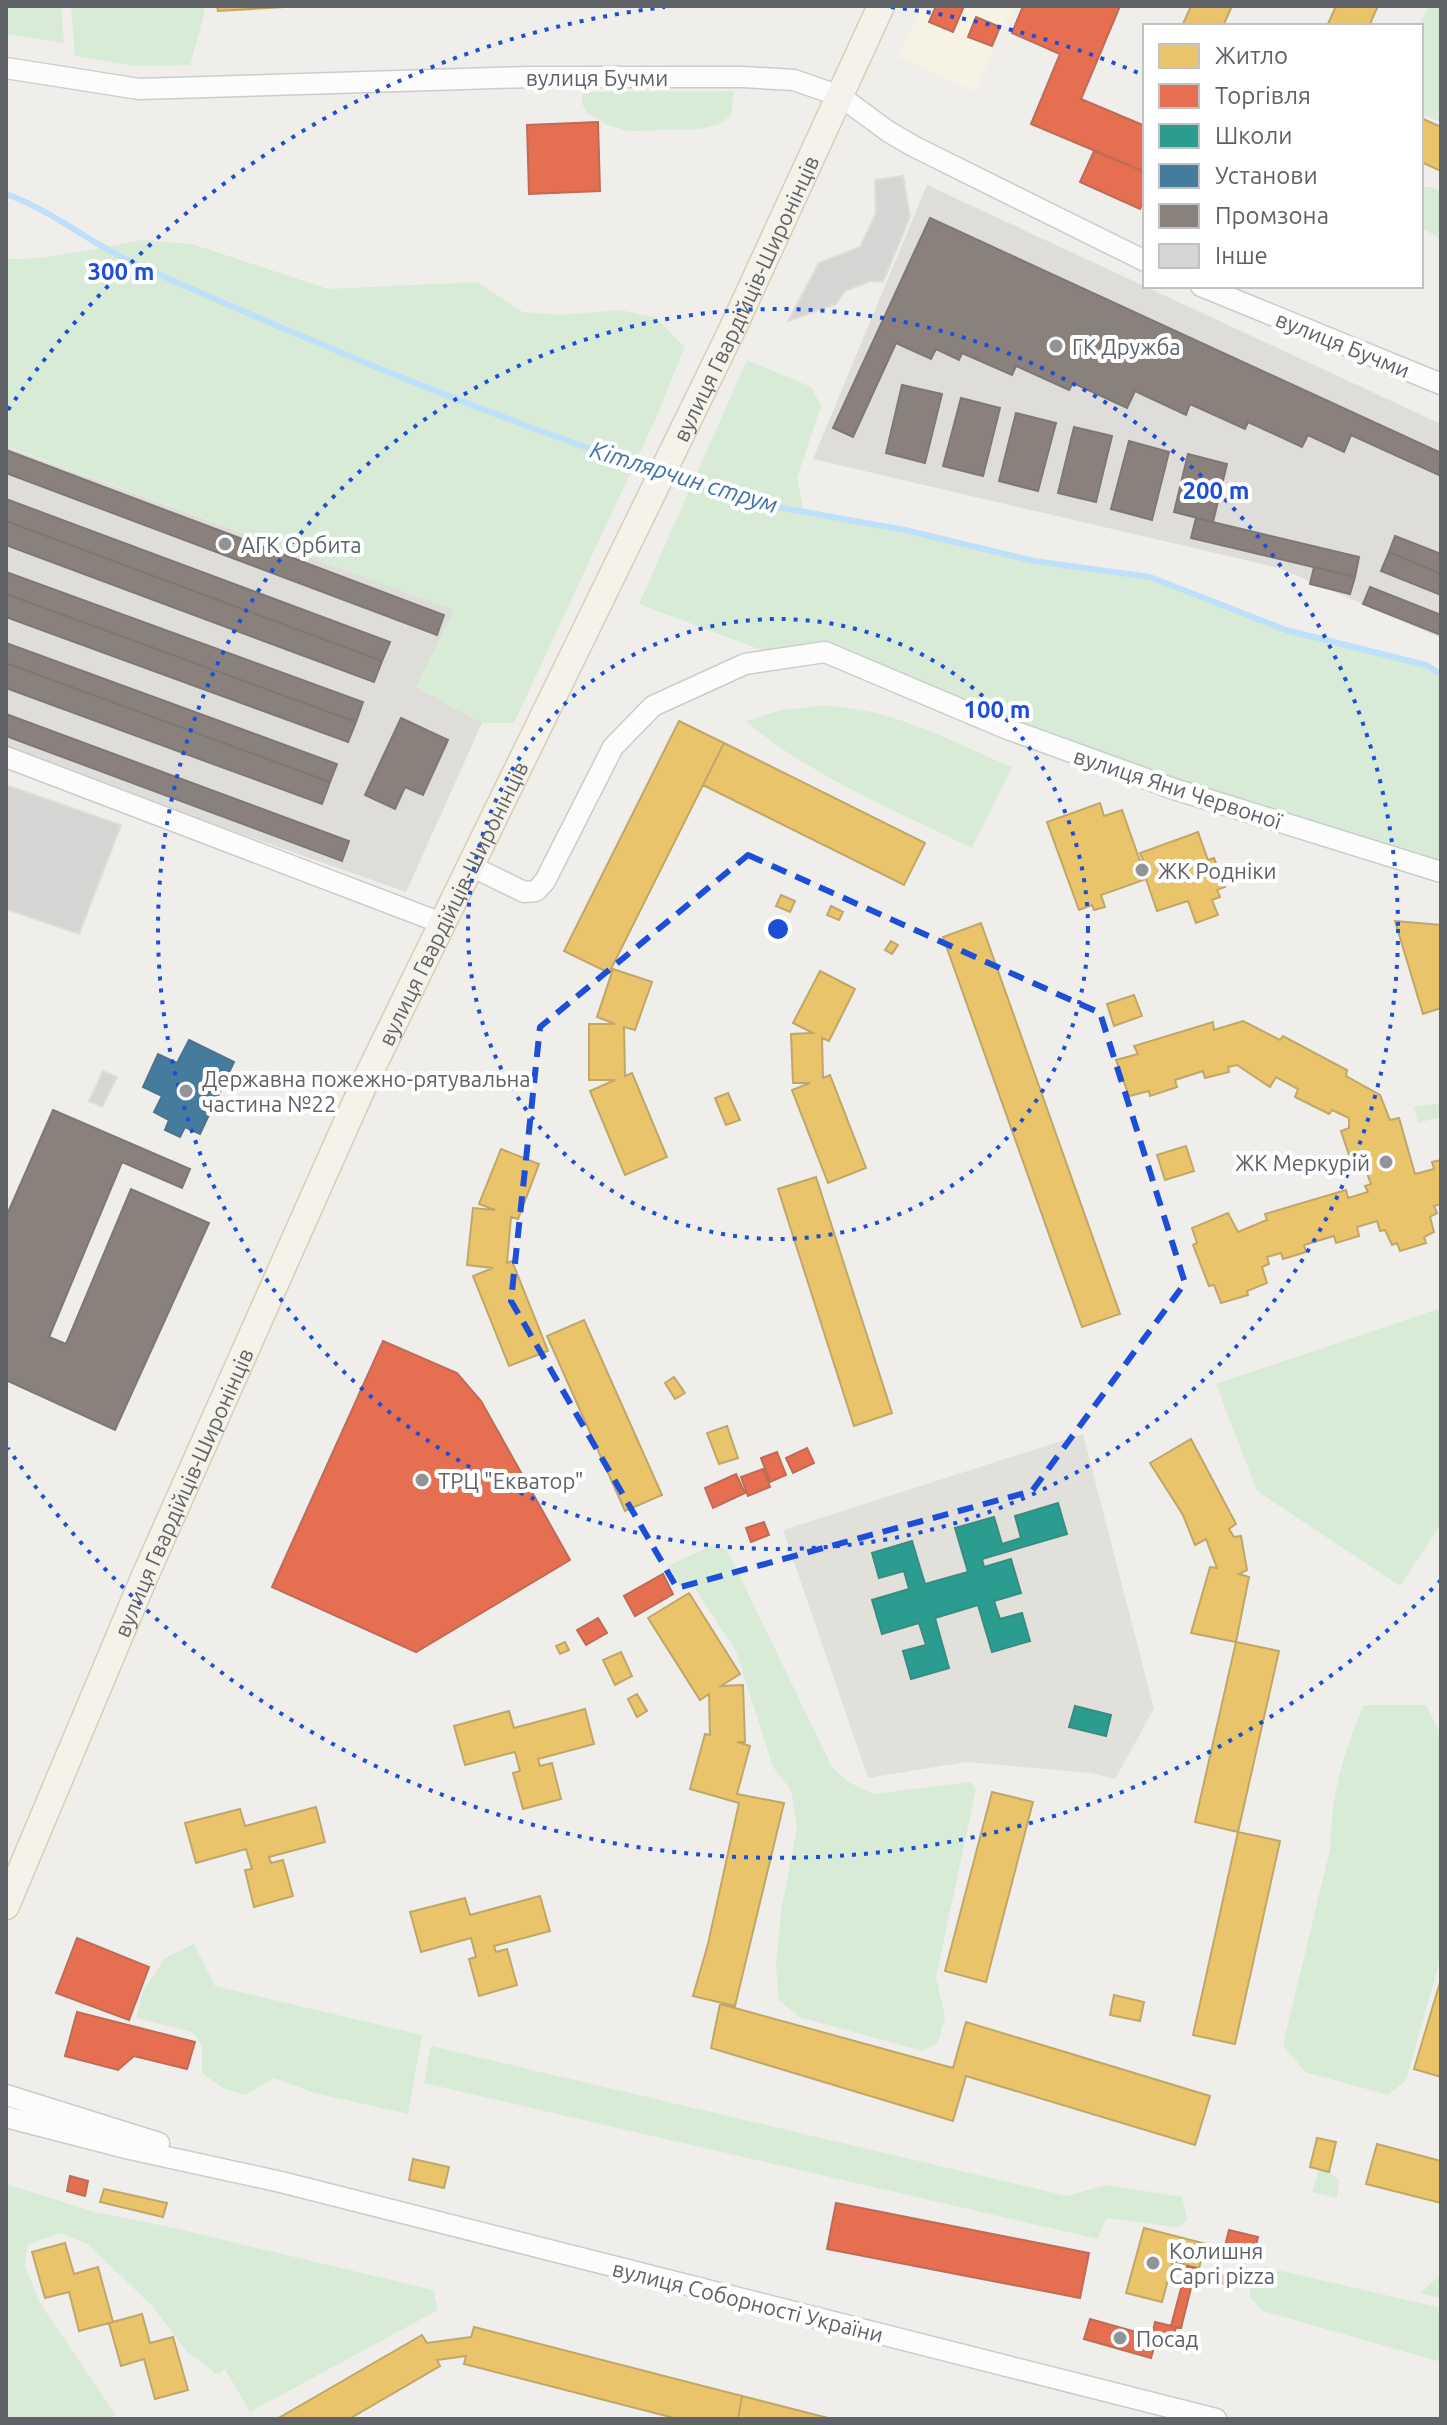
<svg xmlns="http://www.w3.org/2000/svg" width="1447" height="2425" font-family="Ubuntu,sans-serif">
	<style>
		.commercial { fill: #f7f3e4 }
		.industrial { fill: #dfddda }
		.education { fill: #e2e0da }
		.green { fill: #d8ebd6 }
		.homes { fill: #e9c46a; stroke: #c0a769; stroke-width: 2 }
		.shops { fill: #e76f51; stroke: #be6b58; stroke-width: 2 }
		.schools { fill: #2a9d8f; stroke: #3a8c83; stroke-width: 2 }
		.public { fill: #457b9d; stroke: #4d748d; stroke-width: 2 }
		.industry { fill: #8a817c; stroke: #7d7876; stroke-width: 2 }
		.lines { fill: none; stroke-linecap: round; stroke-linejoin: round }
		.stream { stroke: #bfe0f9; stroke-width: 6 }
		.building { fill: #d6d5d3; stroke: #deddd9; stroke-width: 2 }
		.minor-casing { stroke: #cbcccc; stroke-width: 23 }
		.major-casing { stroke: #d7ceb8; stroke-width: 29 }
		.minor { stroke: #fdfcfc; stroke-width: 20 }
		.major { stroke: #f4f2e9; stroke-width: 26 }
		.marked { fill: none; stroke: #1d4ed8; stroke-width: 6; stroke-dasharray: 16 10; stroke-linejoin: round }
		.ring { fill: none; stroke: #1d4ed8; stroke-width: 4; stroke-dasharray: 4 8 }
		.poi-dot { fill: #919496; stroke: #fff; stroke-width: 3 }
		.labels { text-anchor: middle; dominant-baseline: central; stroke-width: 8; stroke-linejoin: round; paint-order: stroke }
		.street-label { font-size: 22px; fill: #5f6368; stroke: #fff }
		.poi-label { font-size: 22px; fill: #5f6368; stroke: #fff; text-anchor: start }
		.water-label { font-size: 24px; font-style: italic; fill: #4174aa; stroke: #fff }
		.centre { fill: #1d4ed8; stroke: #fff; stroke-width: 4 }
		.ring-label { font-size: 24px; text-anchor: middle; font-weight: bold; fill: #1d4ed8; stroke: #fff; stroke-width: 8; stroke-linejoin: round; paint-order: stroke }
	</style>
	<rect width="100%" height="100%" fill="#efeeea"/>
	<!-- commercial -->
	<path class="commercial" d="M922,6H1013L975,91L899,57Z"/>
	<!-- industrial -->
	<path class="industrial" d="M927,185L1441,424V638L1279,568L813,459Z
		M6,447L455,610L416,687L482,723L406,892L6,751Z"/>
	<!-- education -->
	<path class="education" d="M1083,1434L1154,1709L1115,1779L1091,1773L966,1762L868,1778L783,1530Z"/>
	<!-- green -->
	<path class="green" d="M6,6H61L64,43L6,34Z
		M71,6H203L204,14L190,65L135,66L75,56Z
		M1428,6H1441V122L1421,114L1420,26Z
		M734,91L731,115L720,124L699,129L629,131L607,125L586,112L582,103V92Z
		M1421,187H1431L1441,191V240L1421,227Z
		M142,240L192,244L328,289L477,282L523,312L559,315L620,310L657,318L684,347L699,312L655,420L514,723H482L416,687L454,610L6,446V258C30,264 113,245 142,240Z
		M747,360L811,387L821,406L797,478L804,512L904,530L1034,562L1150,578L1286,630L1425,666L1441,675V872L1325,836L825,652L783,658L639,604Z
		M820,706C889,706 950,741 1012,767L972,848C899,812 806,774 746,721L782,710Z
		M1441,1103V1117L1418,1123L1414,1107Z
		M1441,1308V1524L1400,1586L1257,1491L1216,1384Z
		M713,1545L727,1550L832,1767L848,1782L874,1794L970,1782L976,1789L936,1977L945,2017L938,2042L923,2051L799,2017L779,2000L776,1965L781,1912L797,1828L791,1790L773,1767L736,1651L695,1589L680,1585L668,1566Z
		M1364,1705H1426L1441,1735V1957L1406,2080L1388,2095L1305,2072L1283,2045L1331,1845C1329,1802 1346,1744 1364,1705Z
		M194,1944L215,1986L422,2035L408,2114L315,2093L274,2078L245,2095L223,2088L202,2073V2045L192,2032L136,2018L144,1989L165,1958Z
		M431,2046L1067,2196L1106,2185L1182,2197L1187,2220L1178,2227L1106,2218L1098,2239L424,2083Z
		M1319,2169L1329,2172L1339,2180L1337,2198L1312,2192Z
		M6,2184L95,2212L174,2228L433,2290L438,2310L250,2412L225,2369L218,2375L187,2352L153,2307L88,2244L59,2233L27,2245L25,2266L40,2303L115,2414L108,2419H6Z
		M1265,2267L1441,2308V2362L1263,2311L1250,2297V2281L1257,2268Z
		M1440,2275L1441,2298L1420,2293Z"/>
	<!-- homes -->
	<path class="homes" d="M217,6H302L218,11Z
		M1191,6H1232L1223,26H1182Z
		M1336,6H1378L1369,26H1327Z
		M1421,118L1441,127V171L1421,162Z
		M679,721L724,743L609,973L564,951Z
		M724,743L925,843L904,885L703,785Z
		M1100,803L1104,816L1122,810L1140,861L1143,860L1140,853L1198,832L1208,860L1214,858L1225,887L1217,890L1220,897L1212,900L1218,915L1196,923L1188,901L1157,911L1146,879L1101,895L1105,907L1094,910L1092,905L1079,910L1047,822Z
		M781,895L795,901L790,912L776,906Z
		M831,906L843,912L839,920L827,915Z
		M1395,921L1441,925V1008L1423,1014Z
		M981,923L1120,1314L1082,1327L943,937Z
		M891,941L898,945L892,954L885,950Z
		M613,969L652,982L635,1030L624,1027L625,1076L632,1073L667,1157L625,1175L590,1091L615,1080H589V1024H615L597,1017Z
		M820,971L855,989L829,1041L822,1038L823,1078L830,1075L866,1168L828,1183L792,1090L810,1083H793L791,1034L813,1033L793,1023Z
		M1134,995L1142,1016L1114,1026L1107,1004Z
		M1243,1021L1280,1040L1283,1036L1347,1070L1346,1076L1380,1095L1390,1120L1399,1118L1415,1174L1434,1169L1432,1162L1441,1160V1204L1434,1206L1437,1213L1430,1217L1434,1232L1424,1237L1426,1243L1400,1251L1397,1243L1392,1245L1385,1230L1380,1231L1377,1221L1357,1227L1359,1236L1336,1243L1334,1236L1304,1245L1306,1252L1283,1259L1281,1253L1267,1257L1269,1264L1262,1267L1267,1283L1247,1291L1248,1295L1221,1303L1214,1285L1209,1286L1193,1245L1197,1243L1192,1228L1228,1213L1238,1232L1267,1220L1265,1214L1346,1190L1348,1198L1368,1192L1365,1186L1371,1184L1362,1160L1351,1161L1341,1131L1349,1128V1118L1332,1110L1329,1114L1295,1097L1298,1089L1276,1077L1270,1087L1237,1065L1228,1067L1229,1072L1205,1078L1203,1071L1175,1080L1177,1087L1150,1096L1149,1091L1129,1096L1116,1060L1138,1054L1134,1046L1213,1022L1214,1030Z
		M728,1093L740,1120L726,1125L715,1098Z
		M1186,1146L1194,1171L1165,1180L1157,1155Z
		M501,1149L539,1164L518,1219L511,1217L507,1263L512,1261L548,1351L509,1366L473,1276L493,1268L467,1265L473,1208L495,1210L479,1204Z
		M816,1177L892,1413L854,1426L778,1189Z
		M584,1320L662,1495L625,1511L547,1336Z
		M674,1377L685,1393L675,1399L665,1383Z
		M727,1426L738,1458L719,1464L707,1433Z
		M1191,1439L1236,1524L1229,1529L1234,1537L1241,1536L1247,1570L1239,1574L1249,1577L1236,1642L1191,1633L1210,1567L1217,1568L1206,1539L1195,1545L1183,1515L1150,1463Z
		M689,1593L740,1674L721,1686L743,1685L745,1742H737L750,1746L737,1794L784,1803L735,2006L693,1996L708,1944L739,1803L690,1789L705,1734L710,1735L709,1694L700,1700L648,1618Z
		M565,1642L569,1650L560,1654L556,1646Z
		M1236,1642L1279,1651L1238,1832L1195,1822Z
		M621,1652L632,1676L615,1685L603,1660Z
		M637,1694L647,1711L637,1717L628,1699Z
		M585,1709L594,1744L538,1759L540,1766L552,1763L561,1799L523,1809L513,1773L520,1771L515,1752L465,1765L454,1726L509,1711L514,1728Z
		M992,1792L1033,1802L986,1982L945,1971Z
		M316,1807L325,1842L269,1857L271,1863L283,1860L293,1896L254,1907L245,1870L252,1869L246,1849L196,1863L185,1823L240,1809L245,1826Z
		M1238,1832L1280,1841L1235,2044L1193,2035Z
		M540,1896L550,1931L494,1946L496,1952L507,1949L517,1985L479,1996L469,1959L476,1957L471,1938L421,1952L410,1912L465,1898L470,1915Z
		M1441,1979V2077L1414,2069Z
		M1114,1995L1144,2002L1140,2021L1110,2015Z
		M720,2004L953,2068L966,2022L1210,2096L1195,2145L966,2076L953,2121L711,2048Z
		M1317,2138L1336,2142L1329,2172L1310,2167Z
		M1377,2144L1441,2161V2203L1366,2184Z
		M413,2159L449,2167L444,2188L409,2180Z
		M104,2189L167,2203L163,2217L100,2202Z
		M1144,2228L1206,2244L1199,2268L1173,2261L1162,2302L1126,2293Z
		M65,2243L74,2274L98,2267L113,2322L79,2331L69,2292L45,2298L32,2252Z
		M142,2314L150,2343L173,2337L188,2390L155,2399L144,2359L121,2366L109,2323Z
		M474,2327L742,2396L738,2419H678L464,2364L466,2356L437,2360L440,2366L349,2419H277L422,2335L427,2343L471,2337Z
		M742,2396L832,2419H738Z"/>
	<!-- shops -->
	<path class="shops" d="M936,6H964L953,32L929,22Z
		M1023,6H1120L1081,99L1145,126V172L1031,124L1060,54L1012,33Z
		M976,17L1000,27L992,46L968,37Z
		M598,122L600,191L529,194L527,125Z
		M1094,151L1145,172V198L1140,209L1080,182Z
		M383,1341L457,1373L481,1401L570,1560L416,1652L272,1587Z
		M807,1448L814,1463L793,1473L786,1458Z
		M777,1452L786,1475L770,1482L761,1458Z
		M763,1469L770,1487L748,1496L741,1477Z
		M736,1474L745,1493L713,1508L705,1488Z
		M764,1522L769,1535L751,1542L746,1528Z
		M663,1574L673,1594L635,1616L624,1596Z
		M598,1618L607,1633L586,1645L577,1630Z
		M77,1938L149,1967L129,2020L56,1993Z
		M77,2012L195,2042L187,2069L134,2056L118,2070L65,2056Z
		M70,2176L88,2181L85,2196L67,2191Z
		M836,2203L1089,2253L1080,2298L827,2249Z
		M1229,2230L1258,2237L1253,2257L1224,2250Z
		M1187,2266L1196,2268L1181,2328L1171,2326Z
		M1216,2274L1225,2276L1224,2284L1214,2282Z
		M1090,2319L1157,2338L1151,2358L1084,2339Z
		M1155,2322L1176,2327L1172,2340L1152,2336Z"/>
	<!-- schools -->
	<path class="schools" d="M1058,1503L1067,1534L982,1559L984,1567L1011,1559L1021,1593L994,1601L1000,1619L1022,1613L1030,1641L992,1652L978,1605L935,1618L949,1668L911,1679L903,1651L926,1645L919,1623L882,1634L872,1600L909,1589L904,1571L879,1578L872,1553L912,1541L925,1584L968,1572L955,1528L994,1517L1002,1544L1021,1538L1015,1516Z
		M1075,1706L1111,1715L1106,1736L1069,1727Z"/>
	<!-- public -->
	<path class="public" d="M189,1040L234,1062L200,1134L185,1127L180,1137L165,1130L169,1120L154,1112L162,1096L143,1087L158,1054L177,1063Z"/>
	<!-- industry -->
	<path class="industry" d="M930,218L1441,453V476L1351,435L1344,452L1308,435L1302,447L1248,422L1245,429L1190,404L1186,415L1135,391L1127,408L1073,383L1069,390L1016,366L1012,375L962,353L959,360L936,349L931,359L896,343L853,437L833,428Z
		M902,385L942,394L925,463L886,453Z
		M961,398L1000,408L983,476L943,466Z
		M1016,413L1056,423L1038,491L999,481Z
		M1074,427L1112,436L1096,502L1058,493Z
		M1129,441L1169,452L1152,520L1111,509Z
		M6,450L444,615L437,635L6,473Z
		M1188,454L1227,464L1213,522L1174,512Z
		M6,499L390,642L382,661L6,521Z
		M1196,518L1359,557L1355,577L1191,538Z
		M6,521L382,661L374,682L6,545Z
		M1395,536L1441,554V574L1389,552Z
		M1389,552L1441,574V595L1381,571Z
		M1314,567L1355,577L1350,594L1310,584Z
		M6,572L363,702L356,722L6,594Z
		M1370,587L1441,615V635L1363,604Z
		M6,594L356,722L348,742L6,617Z
		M6,643L337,764L330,782L6,663Z
		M6,663L330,782L322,804L6,688Z
		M6,714L349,841L342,861L6,736Z
		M401,718L448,740L423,795L405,787L395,809L365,795Z
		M53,1110L190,1169L182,1188L122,1162L49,1337L66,1344L131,1189L209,1223L115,1430L6,1380V1217Z"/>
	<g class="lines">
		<!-- stream -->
		<path class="stream" d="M6,194C56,212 96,248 144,268C312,342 482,414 656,471
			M667,475L744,501L905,530L1034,561L1150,577L1286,630L1426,665L1441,674"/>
	</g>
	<!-- building -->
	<path class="building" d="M903,176L910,217L883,282L870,281L845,291L836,304L788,321L819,263L860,247L876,213L875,180Z
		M6,785L121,825L79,934L6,909Z
		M103,1071L117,1077L102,1107L89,1101Z"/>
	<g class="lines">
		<!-- minor casing -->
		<g class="minor-casing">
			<path id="minor" d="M6,68L139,89L529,77H743L794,80L840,96L889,132L913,146L1145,261
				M1201,286L1441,384
				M6,757L444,924
				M471,866L524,892L536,891L545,881L613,747L653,706L745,664L825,652L1005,728L1171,788L1441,872
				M6,2095L159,2143
				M6,2117L130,2149L281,2182L1216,2419"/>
		</g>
		<!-- major casing -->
		<g class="major-casing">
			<g id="major">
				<path id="s1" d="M6,1906L144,1578L364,1084L731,332L881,6"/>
			</g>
		</g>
		<!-- minor -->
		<use href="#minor" class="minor"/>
		<!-- major -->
		<use href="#major" class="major"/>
	</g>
	<!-- marked area -->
	<path class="marked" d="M748,855L1100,1013L1185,1283L1032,1491L677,1588L511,1301L540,1027Z"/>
	<!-- distance rings -->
	<g class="ring">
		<circle cx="778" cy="929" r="310"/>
		<circle cx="778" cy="929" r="620"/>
		<path d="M1441 1580A929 929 0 0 1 8 1448M8 410A929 929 0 0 1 665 7M891 7A929 929 0 0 1 1141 74"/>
	</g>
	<!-- markers -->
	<g class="poi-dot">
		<circle cx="1056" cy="346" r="8"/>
		<circle cx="225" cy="544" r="8"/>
		<circle cx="1142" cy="870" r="8"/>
		<circle cx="186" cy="1091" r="8"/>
		<circle cx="1386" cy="1162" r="8"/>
		<circle cx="422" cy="1480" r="8"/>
		<circle cx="1153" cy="2263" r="8"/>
		<circle cx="1120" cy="2338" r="8"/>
	</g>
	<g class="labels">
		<!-- street labels -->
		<g class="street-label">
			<text x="597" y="77">вулиця Бучми</text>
			<text stroke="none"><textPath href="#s1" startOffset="1770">вулиця Гвардійців-Широнінців</textPath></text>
			<text transform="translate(1343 344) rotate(22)">вулиця Бучми</text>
			<text transform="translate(1178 788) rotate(18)">вулиця Яни Червоної</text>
			<text stroke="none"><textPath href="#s1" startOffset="1098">вулиця Гвардійців-Широнінців</textPath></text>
			<text stroke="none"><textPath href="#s1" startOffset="450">вулиця Гвардійців-Широнінців</textPath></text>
			<text transform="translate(748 2301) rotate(14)">вулиця Соборності України</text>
		</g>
		<!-- poi labels -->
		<g class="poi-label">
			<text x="1072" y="346">ГК Дружба</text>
			<text x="241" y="544">АГК Орбита</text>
			<text x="1158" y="870">ЖК Родніки</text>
			<text x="202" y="1078">Державна пожежно-рятувальна<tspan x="202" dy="25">частина №22</tspan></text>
			<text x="1370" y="1162" text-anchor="end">ЖК Меркурій</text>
			<text x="438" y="1480">ТРЦ "Екватор"</text>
			<text x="1169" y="2250">Колишня<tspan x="1169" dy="25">Capri pizza</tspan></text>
			<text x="1136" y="2338">Посад</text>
		</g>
		<!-- water labels -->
		<g class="water-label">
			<text transform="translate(684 477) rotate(17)">Кітлярчин струм</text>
		</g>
	</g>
	<circle cx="778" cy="929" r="12" class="centre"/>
	<g class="ring-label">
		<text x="121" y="280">300 m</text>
		<text x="1216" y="499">200 m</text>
		<text x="997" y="718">100 m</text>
	</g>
	<!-- border -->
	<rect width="1447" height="2425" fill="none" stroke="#5f6368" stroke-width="16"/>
	<!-- legend -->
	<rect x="1143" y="24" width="280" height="264" fill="#ffffff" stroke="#bfc1c3" stroke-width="2"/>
	<rect x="1159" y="44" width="40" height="24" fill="#e9c46a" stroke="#bfc1c3" stroke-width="2"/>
	<text x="1215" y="64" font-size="24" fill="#5f6368">Житло</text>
	<rect x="1159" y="84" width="40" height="24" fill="#e76f51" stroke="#bfc1c3" stroke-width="2"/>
	<text x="1215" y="104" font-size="24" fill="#5f6368">Торгівля</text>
	<rect x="1159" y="124" width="40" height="24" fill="#2a9d8f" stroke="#bfc1c3" stroke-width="2"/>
	<text x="1215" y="144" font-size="24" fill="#5f6368">Школи</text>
	<rect x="1159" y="164" width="40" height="24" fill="#457b9d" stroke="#bfc1c3" stroke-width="2"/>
	<text x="1215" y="184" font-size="24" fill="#5f6368">Установи</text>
	<rect x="1159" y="204" width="40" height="24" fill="#8a817c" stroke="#bfc1c3" stroke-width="2"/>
	<text x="1215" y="224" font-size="24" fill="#5f6368">Промзона</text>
	<rect x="1159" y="244" width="40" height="24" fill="#d6d5d3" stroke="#bfc1c3" stroke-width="2"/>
	<text x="1215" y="264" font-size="24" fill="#5f6368">Інше</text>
</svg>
